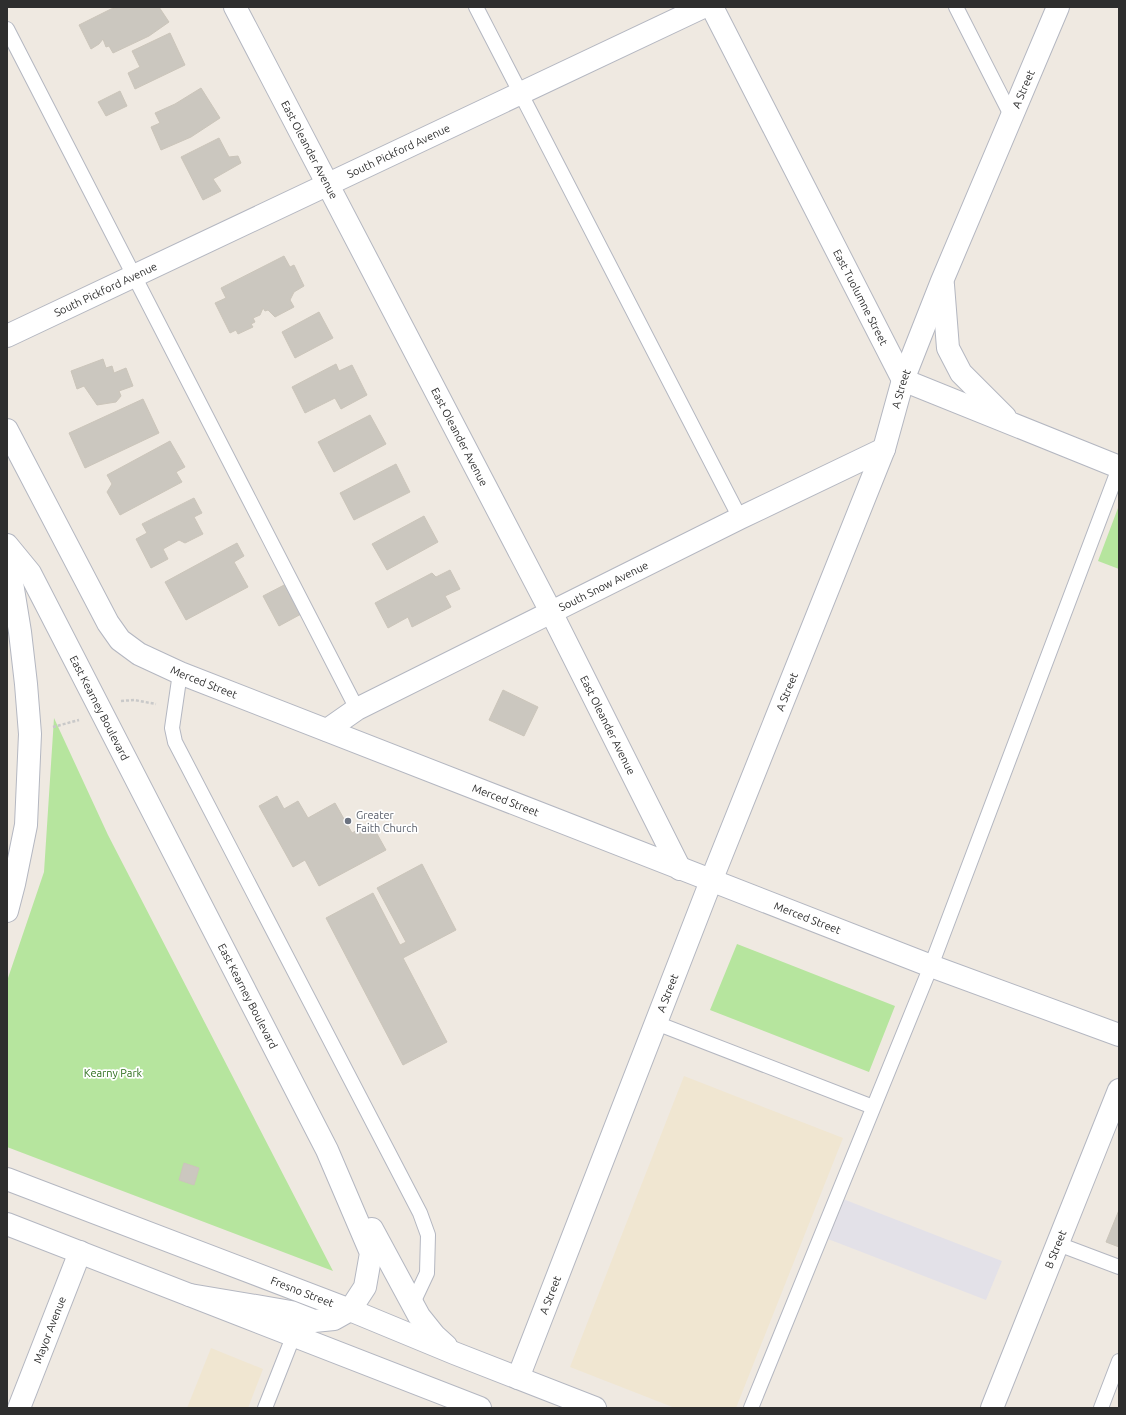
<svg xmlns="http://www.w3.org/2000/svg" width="1126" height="1415" font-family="Ubuntu,sans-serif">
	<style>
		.industrial { fill: #e3e1e8 }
		.education { fill: #f0e6d1 }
		.green { fill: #b6e59e }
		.building { fill: #cbc7bf; stroke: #cbc5ba }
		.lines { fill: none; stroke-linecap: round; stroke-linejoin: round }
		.lane-casing { stroke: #b4b7c1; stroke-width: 16 }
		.street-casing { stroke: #b4b7c1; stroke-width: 24 }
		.secondary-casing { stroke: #b4b7c1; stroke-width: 24 }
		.path { stroke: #c9c9c9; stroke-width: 2.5; stroke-dasharray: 3 2; stroke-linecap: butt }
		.lane { stroke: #fff; stroke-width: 14 }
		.street { stroke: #fff; stroke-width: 22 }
		.secondary { stroke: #fff; stroke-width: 22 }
		.worship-dot { fill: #6b7280; stroke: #fff; stroke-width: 1.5 }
		.labels { text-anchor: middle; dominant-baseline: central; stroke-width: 3.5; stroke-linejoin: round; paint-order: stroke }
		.street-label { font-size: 11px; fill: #2e2e2e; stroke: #fff }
		.worship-label { font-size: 11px; fill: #5b616d; stroke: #fff; text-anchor: start }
		.park-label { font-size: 11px; fill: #2c6e1b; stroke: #fff }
	</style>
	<rect width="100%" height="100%" fill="#efe9e1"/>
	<!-- industrial -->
	<path class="industrial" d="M843,1199L1002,1261L986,1300L828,1239Z"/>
	<!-- education -->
	<path class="education" d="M684,1076L843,1138L736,1408H675L570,1367Z
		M211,1348L263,1369L248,1408H187Z"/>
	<!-- green -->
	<path class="green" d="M1118,508H1119V569L1098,561Z
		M54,718L108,835L333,1271L7,1147V981L44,872Z
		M737,944L895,1006L869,1072L710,1010Z"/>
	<!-- building -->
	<path class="building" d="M121,7H159L169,22L149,36L113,53L109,46L106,47L103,39L99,44L91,49L79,25L111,9Z
		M170,33L185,65L135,89L128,73L140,67L132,51Z
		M201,88L220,118L191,137L161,150L151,127L160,123L155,113L175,104Z
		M120,91L127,106L106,116L98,102Z
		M219,138L229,157L238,156L241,163L213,179L221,191L203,200L181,157Z
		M284,256L290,267L294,265L304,286L294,292L290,300L294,307L275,317L268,310L265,311L263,308L260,315L253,318L255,322L251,324L253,327L238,334L236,330L230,333L215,303L226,298L221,288Z
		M319,312L333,338L295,358L282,332Z
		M103,359L106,368L112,366L114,373L126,368L133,386L119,391L121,396L116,402L97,405L84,386L77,389L71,371Z
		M336,364L339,371L352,365L367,395L341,409L335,398L305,413L292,387Z
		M143,399L159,433L85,468L69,433Z
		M370,415L386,444L334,472L318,442Z
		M170,441L185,467L176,472L182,482L120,515L107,492L112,484L107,475Z
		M396,464L410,492L354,520L340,493Z
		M194,498L202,513L194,517L203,534L185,543L179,540L163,549L168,559L151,568L136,539L147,533L142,524Z
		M424,516L438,542L387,570L372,544Z
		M237,543L244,556L234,562L248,587L186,620L165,582Z
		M450,570L460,589L445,596L451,607L412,627L408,617L388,628L375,603L432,573L436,577Z
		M288,583L303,613L279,626L263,596Z
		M503,690L538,707L524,736L489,720Z
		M277,796L284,809L298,801L308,818L335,803L352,833L371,823L386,850L319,886L305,860L293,867L259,806Z
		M422,864L456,930L403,958L447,1042L403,1065L326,918L373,893L400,945L406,942L377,888Z
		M184,1163L199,1168L194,1185L179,1180Z
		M1119,1210V1247L1106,1242Z"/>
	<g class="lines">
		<!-- lane casing -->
		<g class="lane-casing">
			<path id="lane" d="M476,7L740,518
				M956,7L1012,117
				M7,29L357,709
				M180,673L172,728L175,742L420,1213L428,1235L427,1273L412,1305
				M656,1023L873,1107
				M1058,1244L1119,1267
				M265,1408L293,1337
				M751,1408L931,966L1119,468
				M1101,1408L1119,1361"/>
		</g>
		<!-- street casing -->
		<g class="street-casing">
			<g id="street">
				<path id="s1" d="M235,7L551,612L680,869"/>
				<path id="s2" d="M712,7L903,380"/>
				<path id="s3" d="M7,336L703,7"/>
				<path id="s4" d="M7,430L108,623L120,640L139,654L180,673L931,966L1119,1035"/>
				<path id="s5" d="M327,730L357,709L740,518L884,449"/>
				<path id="s6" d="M19,1408L80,1252"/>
			</g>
		</g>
		<!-- secondary casing -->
		<g class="secondary-casing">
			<g id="secondary">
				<path d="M943,285L948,348L961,373L1005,417"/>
				<path d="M903,380L1119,467"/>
				<path id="s7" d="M7,545L30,573L327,1150L371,1253L365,1287L350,1310L334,1319L314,1321L291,1312L190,1295"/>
				<path d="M7,552L20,632L26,684L30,734L26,825L14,884L7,911"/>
				<path id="s8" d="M7,1179L350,1310L454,1353L595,1408"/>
				<path d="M7,1224C165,1285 322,1347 480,1408"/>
				<path d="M372,1229L419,1316L435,1336L446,1346"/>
				<path id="s9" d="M518,1378L711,881L884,449L903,380L942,281L1058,7"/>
				<path id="s10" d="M992,1408L1119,1090"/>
			</g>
		</g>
		<!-- path -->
		<path class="path" d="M121,701L134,700L156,704
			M53,727L79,720"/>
		<!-- lane -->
		<use href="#lane" class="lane"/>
		<!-- street -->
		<use href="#street" class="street"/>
		<!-- secondary -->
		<use href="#secondary" class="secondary"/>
	</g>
	<!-- markers -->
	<circle class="worship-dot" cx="348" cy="821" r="4"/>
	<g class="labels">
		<!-- street labels -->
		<g class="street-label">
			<text stroke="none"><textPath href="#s9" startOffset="1385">A Street</textPath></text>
			<text stroke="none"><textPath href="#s1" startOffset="161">East Oleander Avenue</textPath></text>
			<text stroke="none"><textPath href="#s3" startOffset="433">South Pickford Avenue</textPath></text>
			<text stroke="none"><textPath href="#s3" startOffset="109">South Pickford Avenue</textPath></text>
			<text stroke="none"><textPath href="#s2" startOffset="326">East Tuolumne Street</textPath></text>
			<text stroke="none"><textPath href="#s9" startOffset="1061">A Street</textPath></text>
			<text stroke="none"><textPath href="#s1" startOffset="485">East Oleander Avenue</textPath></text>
			<text stroke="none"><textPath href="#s5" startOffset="312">South Snow Avenue</textPath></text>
			<text stroke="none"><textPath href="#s4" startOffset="333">Merced Street</textPath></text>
			<text stroke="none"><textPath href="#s9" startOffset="737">A Street</textPath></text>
			<text stroke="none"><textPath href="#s7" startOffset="188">East Kearney Boulevard</textPath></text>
			<text stroke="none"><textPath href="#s1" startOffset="809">East Oleander Avenue</textPath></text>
			<text stroke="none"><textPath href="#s4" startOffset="657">Merced Street</textPath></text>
			<text stroke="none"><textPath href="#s4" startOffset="981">Merced Street</textPath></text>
			<text stroke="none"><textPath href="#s9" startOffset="413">A Street</textPath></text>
			<text stroke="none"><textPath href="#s7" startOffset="512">East Kearney Boulevard</textPath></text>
			<text stroke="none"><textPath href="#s10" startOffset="171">B Street</textPath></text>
			<text stroke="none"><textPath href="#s8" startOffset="316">Fresno Street</textPath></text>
			<text stroke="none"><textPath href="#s9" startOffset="89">A Street</textPath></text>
			<text stroke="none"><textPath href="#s6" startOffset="84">Mayor Avenue</textPath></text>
		</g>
		<!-- worship labels -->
		<g class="worship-label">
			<text x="356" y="815">Greater<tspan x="356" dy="13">Faith Church</tspan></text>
		</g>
		<!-- park labels -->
		<g class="park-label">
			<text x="113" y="1073">Kearny Park</text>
		</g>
	</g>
	<!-- border -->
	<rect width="1126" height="1415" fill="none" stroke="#2e2e2e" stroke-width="16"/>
</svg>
